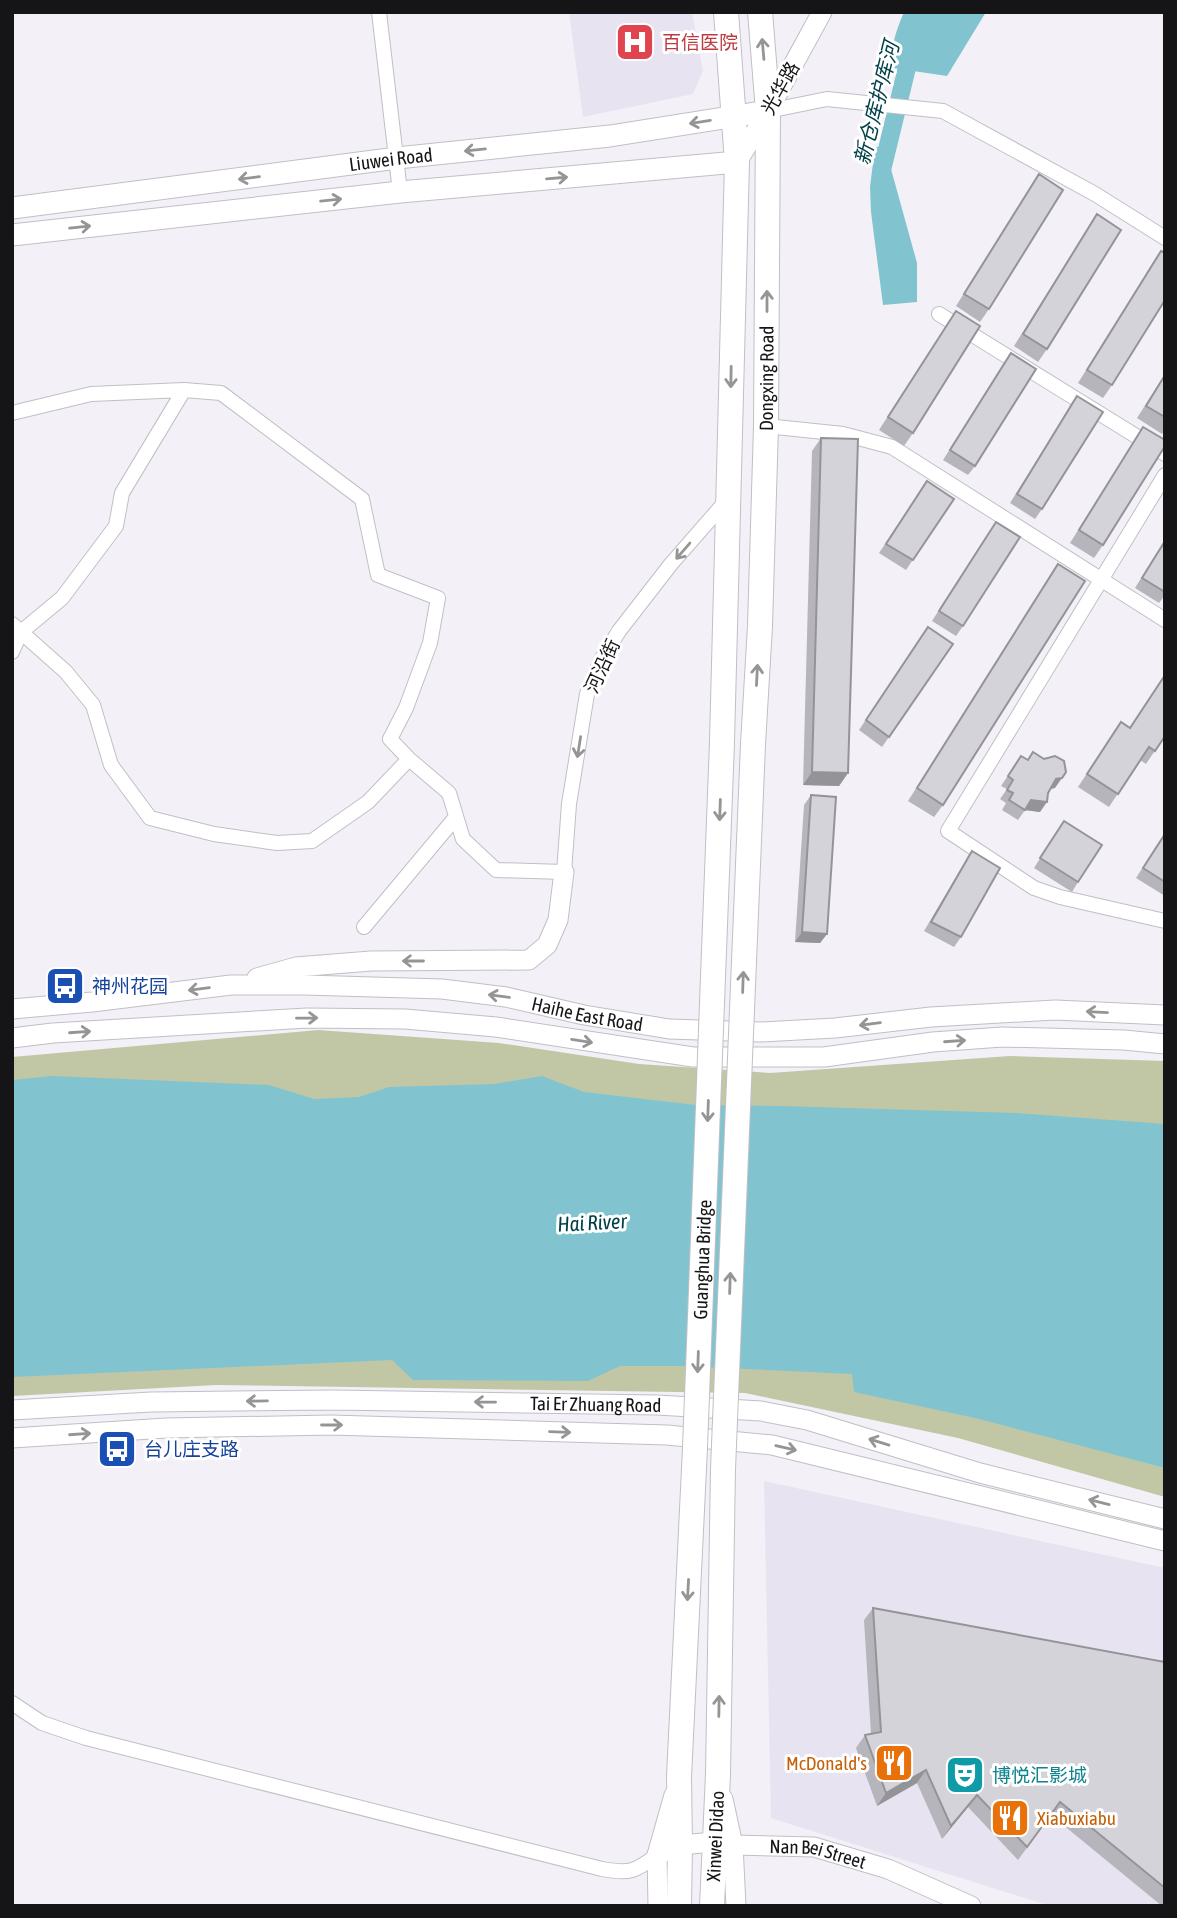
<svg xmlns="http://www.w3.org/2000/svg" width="1177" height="1918" font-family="'Asap Condensed','Noto Sans SC',sans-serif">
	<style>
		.built { fill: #e7e3f0 }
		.green { fill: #c1c7a5 }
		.water { fill: #81c4d0 }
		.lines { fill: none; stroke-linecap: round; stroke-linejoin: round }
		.canal { stroke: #81c4d0; stroke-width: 18 }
		.street-casing { stroke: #c1bfc5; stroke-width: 16 }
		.secondary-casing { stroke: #c1bfc5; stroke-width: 21 }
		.primary-casing { stroke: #c1bfc5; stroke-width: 23 }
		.highway-casing { stroke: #c1bfc5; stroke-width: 26 }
		.street { stroke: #fff; stroke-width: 14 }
		.secondary { stroke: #fff; stroke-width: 19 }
		.primary { stroke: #fff; stroke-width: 21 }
		.highway { stroke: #fff; stroke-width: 24 }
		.highway-bridge-casing { stroke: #c1bfc5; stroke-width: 26; stroke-linecap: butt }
		.highway-bridge { stroke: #fff; stroke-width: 24 }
		.wall { fill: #b6b5bb }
		.shaded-wall { fill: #949498 }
		.building { fill: #d4d3d9; stroke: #949498; stroke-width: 2 }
		.oneway { stroke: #969596 }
		.labels { text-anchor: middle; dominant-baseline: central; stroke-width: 6; stroke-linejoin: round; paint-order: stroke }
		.health-label { font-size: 19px; fill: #be3a42; stroke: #fff; text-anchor: start }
		.street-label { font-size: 19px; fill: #151416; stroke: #fff }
		.transit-label { font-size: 19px; fill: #164399; stroke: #fff; text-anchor: start }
		.food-label { font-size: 19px; fill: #c56008; stroke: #fff; text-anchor: end }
		.culture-label { font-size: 19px; fill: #0d838f; stroke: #fff; text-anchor: start }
		.water-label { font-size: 21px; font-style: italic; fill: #004049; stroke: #fff }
	</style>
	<rect width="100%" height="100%" fill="#f3f0f7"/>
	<!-- built -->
	<path class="built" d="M569,12H692L703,71L693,94L583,117Z
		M764,1481L1165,1568V1906H1050L771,1818Z"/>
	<!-- green -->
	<path class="green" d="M318,1030L499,1043L639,1064L770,1073L1010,1056L1165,1061V1497L958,1438L745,1393L216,1385L12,1396V1057Z"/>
	<!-- water -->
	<path class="water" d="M904,12H986L947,76L893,68C890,47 896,31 904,12Z
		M875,147H894L891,169L917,263V302L883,305L871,212L870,187Z
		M52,1076L269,1085L314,1099L359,1097L389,1087L494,1084L542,1076L584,1092L696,1105L781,1106L1016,1113L1165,1124V1468L975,1418L854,1392L852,1374L682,1366H620L588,1381L413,1380L392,1360L12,1377V1080Z"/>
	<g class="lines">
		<!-- canal -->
		<path class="canal" d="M882,170L914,39L930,12"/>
		<!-- street casing -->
		<g class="street-casing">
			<path id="street" d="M379,12L400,192
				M768,111L827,99L943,111L1095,194L1165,238
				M939,314L1165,454
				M12,413L91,394L184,390L221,393L362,499L378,575L438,598L430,643L406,708L390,739L409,759
				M766,426L843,434L892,447L1165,620
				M1165,475L948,831L1034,888L1060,897L1165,921
				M12,624L66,672L93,705L111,765L150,818L214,834L277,843L312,841L368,802L409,759L449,793L463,839L496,870L564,872L569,804L587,694L601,660L619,631L671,564L727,500
				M12,652L21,632L62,598L116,526L122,493L184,390
				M364,927L456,817
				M12,1703L42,1723L86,1738L602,1869C629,1874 635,1872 657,1855"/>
		</g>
		<!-- secondary casing -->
		<g class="secondary-casing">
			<g id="secondary">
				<path d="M737,162L768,111L822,12"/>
				<path d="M257,978L296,967L371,961L529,960L547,945L558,920L564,872"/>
				<path id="s1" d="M12,1009L92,1002L231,985H305L442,989L506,997L584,1015L669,1029L760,1032L835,1028L931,1017L1055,1010L1165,1015"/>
				<path d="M12,1038L53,1033L307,1018L405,1019L496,1027L693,1057H824L933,1042L1002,1037L1124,1040L1165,1044"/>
				<path id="s2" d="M12,1410L151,1402L334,1400L657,1405L761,1411L807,1420L980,1473L1165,1519"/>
				<path d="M12,1438L166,1428L331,1425L667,1435L772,1445L1165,1541"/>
				<path d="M723,1799L733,1845L736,1906"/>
				<path id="s3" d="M657,1855L680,1845L714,1842L733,1845L814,1847L888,1869L971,1906"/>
				<path d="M658,1906L657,1855L674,1795"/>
			</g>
		</g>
		<!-- primary casing -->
		<g class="primary-casing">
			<g id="primary">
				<path id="s4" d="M12,208L397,158L610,136L768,111"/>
				<path d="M12,235L400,192L737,162"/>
			</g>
		</g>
		<!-- highway casing -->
		<g class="highway-casing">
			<g id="highway">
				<path d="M722,742L737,162L726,12"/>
				<path id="s5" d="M753,744L760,626L766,426L768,111L760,12"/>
				<path d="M679,1906L680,1845L679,1777"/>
				<path id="s6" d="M712,1906L718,1774"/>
			</g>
		</g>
		<!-- street -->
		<use href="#street" class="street"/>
		<!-- secondary -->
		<use href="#secondary" class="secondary"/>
		<!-- primary -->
		<use href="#primary" class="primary"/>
		<!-- highway -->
		<use href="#highway" class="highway"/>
		<!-- highway-bridge casing -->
		<g class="highway-bridge-casing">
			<g id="highway-bridge">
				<path d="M718,1774L723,1469L753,744"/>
				<path id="s7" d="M679,1777L695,1448L722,742"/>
			</g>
		</g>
		<!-- highway-bridge -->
		<use href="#highway-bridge" class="highway-bridge"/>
	</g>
	<!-- wall -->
	<path class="wall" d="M1039,174L989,309L980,322L956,306Z
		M1097,214L1047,349L1038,362L1014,346Z
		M1161,251L1112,385L1103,398L1078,383Z
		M956,311L913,433L904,446L879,430Z
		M1011,353L975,466L968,475L943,460Z
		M1165,374V429L1162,434L1137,418Z
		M1077,396L1042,509L1035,519L1010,503Z
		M1143,427L1103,545L1094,558L1070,543Z
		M821,438L848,773L839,786L803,785L812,451Z
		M927,481L954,499L906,570L879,553Z
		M989,532L963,626L956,636L932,621Z
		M1165,540V595L1159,603L1135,588Z
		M1058,564L943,805L934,817L908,801Z
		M928,627L953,644L882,747L859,730Z
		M1121,722L1130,727L1165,736L1146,764L1140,760L1109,807L1078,787Z
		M1021,756L1055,788L1051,789L1040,812L1025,810L1018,820L1002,810L1006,803L1000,799L1007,789L1001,786Z
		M811,795L827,934L820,943L795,942L804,805Z
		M1064,821L1078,882L1072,892L1034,868Z
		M1165,833V896L1136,878Z
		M972,851L961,937L954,947L924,931L966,860Z
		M873,1608L1165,1662V1906H1162L1051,1815L1018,1860L968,1807L942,1839L917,1783L877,1806L856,1748L865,1735L871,1734L864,1620Z"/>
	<!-- shaded-wall -->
	<path class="shaded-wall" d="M812,772L848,773L839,786L803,785Z
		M1062,778L1055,788L1049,789L1056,779Z
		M1031,800L1047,802L1040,812L1025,810Z
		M802,932L827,934L820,943L795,942Z
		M926,1770L917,1783L877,1806L886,1793Z
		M977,1795L968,1807L942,1839L951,1826Z"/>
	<!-- building -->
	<path class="building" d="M1039,174L1063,190L989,309L964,294Z
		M1097,214L1121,230L1047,349L1023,334Z
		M1161,251L1165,253V300L1112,385L1087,370Z
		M956,311L980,326L913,433L888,417Z
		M1011,353L1036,369L975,466L950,450Z
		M1165,375V417L1146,406Z
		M1077,396L1103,412L1042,509L1017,494Z
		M1143,427L1165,440V446L1103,545L1079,530Z
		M821,438L858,439L848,773L812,772Z
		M927,481L954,499L913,560L886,544Z
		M996,522L1020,537L963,626L939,611Z
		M1165,541V592L1142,578Z
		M1058,564L1085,581L943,805L917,788Z
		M928,627L953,644L889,737L866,720Z
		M1165,675V736L1155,751L1149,747L1118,794L1087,774L1121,722L1130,728Z
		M1033,752L1044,759L1055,756L1064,761L1066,772L1062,778L1056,779L1048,793L1047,802L1031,800L1025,810L1009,800L1013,793L1007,790L1013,780L1008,776L1021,756L1028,760Z
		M811,795L836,797L827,934L802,932Z
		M1064,821L1102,845L1078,882L1040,858Z
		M1165,834V882L1143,868Z
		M972,851L1000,868L961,937L931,922Z
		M873,1608L1165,1662V1888L1060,1802L1027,1847L977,1795L951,1826L926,1770L886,1793L865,1735L881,1732Z"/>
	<!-- one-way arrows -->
	<defs><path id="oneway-shaft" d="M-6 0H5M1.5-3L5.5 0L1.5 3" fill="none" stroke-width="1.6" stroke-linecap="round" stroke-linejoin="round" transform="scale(1.75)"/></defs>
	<g class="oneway">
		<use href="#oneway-shaft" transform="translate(763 49) rotate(-95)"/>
		<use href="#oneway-shaft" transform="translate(700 122) rotate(171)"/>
		<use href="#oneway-shaft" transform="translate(475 150) rotate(174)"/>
		<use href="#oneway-shaft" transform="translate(249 178) rotate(173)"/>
		<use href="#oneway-shaft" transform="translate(557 178) rotate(-5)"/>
		<use href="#oneway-shaft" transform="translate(331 200) rotate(-6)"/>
		<use href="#oneway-shaft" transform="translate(80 227) rotate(-6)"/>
		<use href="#oneway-shaft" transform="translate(767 301) rotate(-90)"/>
		<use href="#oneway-shaft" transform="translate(731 377) rotate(91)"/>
		<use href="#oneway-shaft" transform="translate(683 551) rotate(131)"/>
		<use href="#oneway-shaft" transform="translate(757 675) rotate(-87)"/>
		<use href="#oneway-shaft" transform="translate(579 747) rotate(99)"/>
		<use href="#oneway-shaft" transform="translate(720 810) rotate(92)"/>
		<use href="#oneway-shaft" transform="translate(413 961) rotate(-180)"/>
		<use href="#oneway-shaft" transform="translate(743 982) rotate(-88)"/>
		<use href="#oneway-shaft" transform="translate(199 989) rotate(173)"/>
		<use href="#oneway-shaft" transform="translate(499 996) rotate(-172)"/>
		<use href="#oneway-shaft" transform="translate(1097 1012) rotate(-177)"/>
		<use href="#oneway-shaft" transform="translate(307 1018) rotate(-1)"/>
		<use href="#oneway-shaft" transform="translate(870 1024) rotate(173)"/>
		<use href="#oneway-shaft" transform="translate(80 1032) rotate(-4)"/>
		<use href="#oneway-shaft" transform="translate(582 1041) rotate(9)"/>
		<use href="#oneway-shaft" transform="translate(955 1041) rotate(-4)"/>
		<use href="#oneway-shaft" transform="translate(708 1111) rotate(92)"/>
		<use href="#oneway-shaft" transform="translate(730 1283) rotate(-88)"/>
		<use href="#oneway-shaft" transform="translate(698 1362) rotate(92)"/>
		<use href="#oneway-shaft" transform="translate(257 1401) rotate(179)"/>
		<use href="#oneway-shaft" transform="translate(485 1402) rotate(-179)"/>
		<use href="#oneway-shaft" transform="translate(332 1425)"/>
		<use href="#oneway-shaft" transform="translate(560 1432) rotate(2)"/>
		<use href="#oneway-shaft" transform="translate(80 1434) rotate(-4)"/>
		<use href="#oneway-shaft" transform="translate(879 1442) rotate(-163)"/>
		<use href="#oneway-shaft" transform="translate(786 1448) rotate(13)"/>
		<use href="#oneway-shaft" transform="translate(1099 1502) rotate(-166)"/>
		<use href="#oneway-shaft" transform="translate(688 1590) rotate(93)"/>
		<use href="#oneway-shaft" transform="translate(719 1706) rotate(-89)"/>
	</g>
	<!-- icons -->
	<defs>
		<g id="hospital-square" transform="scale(2.0125)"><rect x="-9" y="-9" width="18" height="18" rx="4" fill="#e0444e" stroke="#fff"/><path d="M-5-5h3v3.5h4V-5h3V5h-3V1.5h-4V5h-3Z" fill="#fff"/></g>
		<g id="bus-square" transform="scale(2.0125)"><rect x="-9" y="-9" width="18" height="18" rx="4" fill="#1a4fb4" stroke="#fff"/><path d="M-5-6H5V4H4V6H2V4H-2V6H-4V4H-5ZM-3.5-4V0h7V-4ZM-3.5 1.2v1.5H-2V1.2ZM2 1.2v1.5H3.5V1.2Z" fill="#fff"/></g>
		<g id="restaurant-square" transform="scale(2.0125)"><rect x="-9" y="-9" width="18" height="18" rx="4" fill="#e8710a" stroke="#fff"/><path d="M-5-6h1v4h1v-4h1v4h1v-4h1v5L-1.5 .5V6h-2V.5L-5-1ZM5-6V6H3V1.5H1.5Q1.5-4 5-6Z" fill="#fff"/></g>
		<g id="theatre-square" transform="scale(2.0125)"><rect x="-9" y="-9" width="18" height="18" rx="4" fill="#0f9aa8" stroke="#fff"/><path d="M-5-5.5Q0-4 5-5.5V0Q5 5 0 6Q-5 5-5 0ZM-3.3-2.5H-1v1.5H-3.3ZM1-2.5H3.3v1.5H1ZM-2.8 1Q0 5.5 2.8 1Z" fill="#fff"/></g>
	</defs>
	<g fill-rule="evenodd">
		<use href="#hospital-square" x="635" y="42"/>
		<use href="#bus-square" x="65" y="986"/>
		<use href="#bus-square" x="117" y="1449"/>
		<use href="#restaurant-square" x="894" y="1763"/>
		<use href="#theatre-square" x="965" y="1775"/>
		<use href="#restaurant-square" x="1010" y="1818"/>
	</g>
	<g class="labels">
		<!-- health labels -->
		<g class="health-label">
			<text x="662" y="42">百信医院</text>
		</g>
		<!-- street labels -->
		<g class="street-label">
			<text transform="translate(780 88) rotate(-61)">光华路</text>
			<text stroke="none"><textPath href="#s4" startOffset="382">Liuwei Road</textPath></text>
			<text stroke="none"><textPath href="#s5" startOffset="366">Dongxing Road</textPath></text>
			<text transform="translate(602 666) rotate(-65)">河沿街</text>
			<text stroke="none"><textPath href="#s1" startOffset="579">Haihe East Road</textPath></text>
			<text stroke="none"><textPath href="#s7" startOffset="518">Guanghua Bridge</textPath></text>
			<text stroke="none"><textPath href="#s2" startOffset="584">Tai Er Zhuang Road</textPath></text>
			<text stroke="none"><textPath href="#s6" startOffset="70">Xinwei Didao</textPath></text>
			<text stroke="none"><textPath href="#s3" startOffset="164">Nan Bei Street</textPath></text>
		</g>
		<!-- transit labels -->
		<g class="transit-label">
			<text x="92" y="986">神州花园</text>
			<text x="144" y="1449">台儿庄支路</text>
		</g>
		<!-- food labels -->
		<g class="food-label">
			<text x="867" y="1763">McDonald's</text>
			<text x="1037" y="1818" text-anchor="start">Xiabuxiabu</text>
		</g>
		<!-- culture labels -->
		<g class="culture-label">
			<text x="992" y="1775">博悦汇影城</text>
		</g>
		<!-- water labels -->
		<g class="water-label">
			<text transform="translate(876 103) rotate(-76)">新仓库护库河</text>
			<text transform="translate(592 1222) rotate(-3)">Hai River</text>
		</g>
	</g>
	<!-- border -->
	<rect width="1177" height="1918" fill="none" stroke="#151416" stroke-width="28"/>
</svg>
